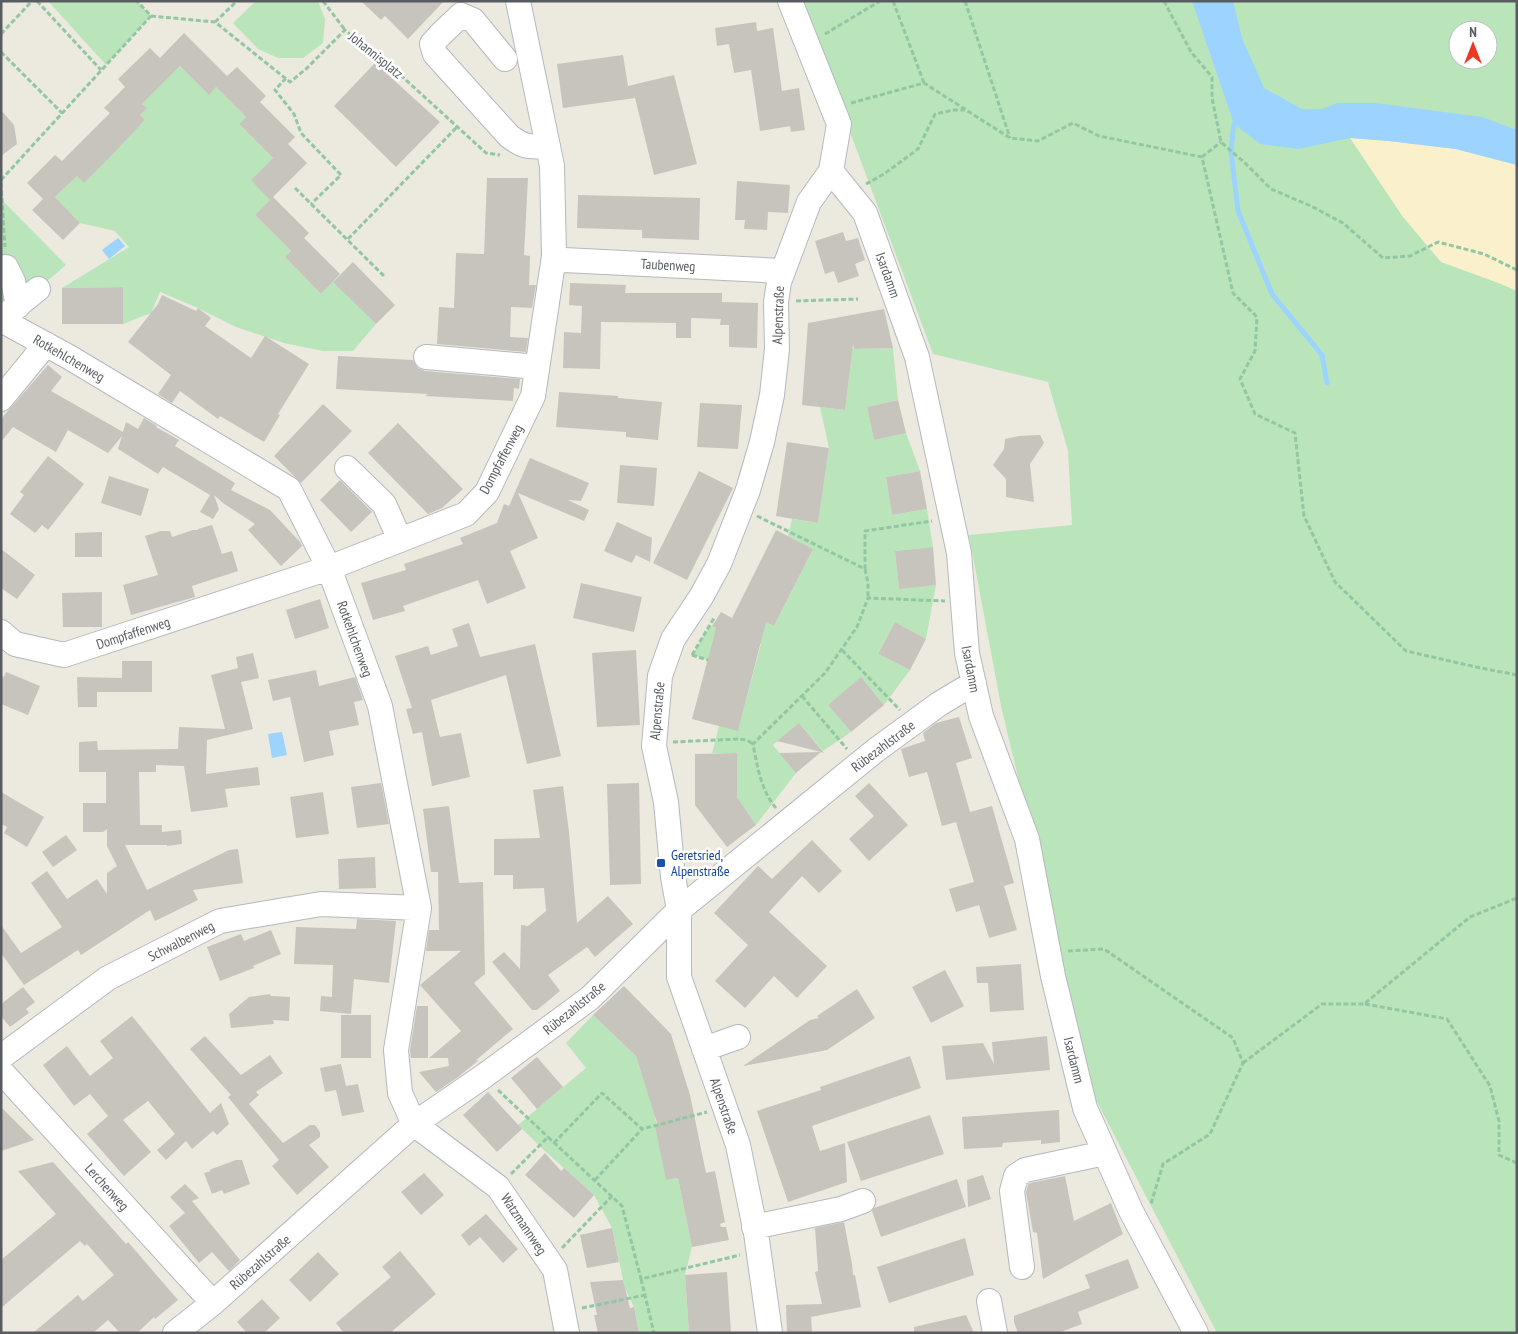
<svg xmlns="http://www.w3.org/2000/svg" width="1518" height="1334" font-family="'PT Sans Narrow',sans-serif">
	<style>
		.green { fill: #bae5bb; fill-rule: evenodd }
		.sand { fill: #fbf0cc }
		.water { fill: #9dd3ff }
		.lines { fill: none; stroke-linecap: round; stroke-linejoin: round }
		.stream { stroke: #9dd3ff; stroke-width: 5 }
		.building { fill: #c7c4bd }
		.minor-casing { stroke: #b5b8bd; stroke-width: 26 }
		.path { stroke: #93c6a2; stroke-width: 3; stroke-dasharray: 5 2.5; stroke-linecap: butt }
		.minor { stroke: #fff; stroke-width: 24 }
		.transit-dot { fill: #1a4fb4; stroke: #fff; stroke-width: 2 }
		.labels { text-anchor: middle; dominant-baseline: central; stroke-width: 5; stroke-linejoin: round; paint-order: stroke }
		.street-label { font-size: 14px; fill: #585c61; stroke: #fff }
		.transit-label { font-size: 14px; fill: #164399; stroke: #fff; text-anchor: start }
	</style>
	<rect width="100%" height="100%" fill="#ece9df"/>
	<!-- green -->
	<path class="green" d="M48,1H137L151,16L106,65Z
		M256,1H318L325,19L323,43L303,58H278L258,49L233,23Z
		M801,1H1517V1333H1217L1095,1098L1086,1077L1081,1041L1001,706L969,535L1072,525L1068,451L1048,382L933,354ZM1458,30H1488V60H1458Z
		M180,66L208,94L216,87L246,117L239,124L273,158L270,200L255,215L291,251L285,257L321,294L333,281L376,324L353,351H323L284,343L236,327L198,308L160,292L151,313L123,324V287L62,288L129,247L115,231L80,223L55,197L77,176L84,182L145,120L140,115L146,108L142,104Z
		M1,199L66,265L38,289L1,318Z
		M893,348L898,400L867,407L874,440L906,433L920,471L886,477L892,515L927,509L933,547L895,551L899,588L936,585L926,639L895,622L878,654L910,670L884,705L861,678L828,705L851,732L823,751L799,723L773,745L796,773L756,825L737,797V753H712L719,726L738,730L761,644L715,632L708,660L692,655L710,625L731,636L744,611L774,626L813,549L788,536L792,519L818,523L829,448L820,407L845,410L852,349Z
		M593,1015L636,1056L654,1111L666,1180L678,1178L692,1247L685,1275L689,1333H639L634,1307L625,1289L612,1228L594,1195L546,1152L518,1125L586,1068L566,1043Z"/>
	<!-- sand -->
	<path class="sand" d="M1350,138L1389,141L1456,149L1517,165V291L1501,284L1441,262L1403,217Z"/>
	<!-- water -->
	<path class="water" d="M1192,1H1233L1242,38L1264,88L1302,109H1322L1337,103H1375L1482,117L1517,130V165L1456,149L1389,141L1350,138L1298,149L1260,144L1234,124Z
		M118,238L125,246L109,259L102,250Z
		M282,732L287,755L272,758L268,734Z"/>
	<g class="lines">
		<!-- stream -->
		<path class="stream" d="M1234,124L1231,151L1238,211L1272,294L1322,355L1327,383"/>
	</g>
	<!-- building -->
	<path class="building" d="M361,1H444L408,39L385,16L381,20Z
		M756,22L757,31L773,28L782,91L799,88L805,130L791,132L790,126L760,131L751,70L734,73L729,44L717,46L715,28Z
		M184,33L227,76L237,67L266,96L260,102L295,137L288,144L307,163L273,197L309,233L304,238L340,274L321,294L285,257L291,251L255,215L270,200L251,180L273,158L239,124L246,117L216,87L209,95L180,66L142,104L147,108L140,115L145,120L109,158L84,183L77,176L55,197L80,223L63,240L32,210L43,199L27,183L55,155L62,161L110,113L104,108L125,87L118,79L150,48L160,58Z
		M623,55L628,86L674,75L697,164L654,175L635,98L563,108L557,64Z
		M375,63L440,122L396,167L334,106Z
		M1,110L14,125L17,144L1,156Z
		M487,178H528L524,255L530,256L529,285H536L532,308L511,307L510,337L528,338L526,352L437,344L439,307L454,308L456,253L484,254Z
		M737,181L790,185L788,213L768,212L767,230L744,229L745,220H735Z
		M578,195L700,198L699,240L642,238V230L577,228Z
		M843,232L846,241L858,238L865,260L855,264L859,276L838,283L834,271L825,274L815,241Z
		M353,262L395,305L376,324L333,282Z
		M570,283L626,285L625,293H722V302L758,303L757,348L729,347V325H720L721,319L691,318V338H676V323L601,322L600,369L563,368L564,332L581,333L582,306L569,305Z
		M123,287V324H62V288Z
		M162,295L196,311L198,308L211,318L205,326L251,358L265,336L309,364L278,414L280,415L264,442L220,416L218,419L180,391L172,403L158,394L171,375L128,342L158,304Z
		M884,309L893,348L854,349L853,344L845,410L802,405L808,323Z
		M338,356L413,360L418,368L425,371L520,379L519,389L514,388L513,401L425,396L428,394L336,389Z
		M48,365L62,377L51,391L123,432L126,422L138,429L144,418L157,426L156,427L179,440L175,446L235,483L231,490L270,510L300,542L302,546L281,566L248,530L255,524L223,503L214,495L219,509L213,519L200,512L210,495L163,467L158,474L118,449L122,436L108,453L68,430L56,452L13,427L1,442V419Z
		M559,392L618,396V398L662,402L658,440L626,437V432L556,427Z
		M898,400L906,433L874,440L867,407Z
		M700,403L742,405L738,449L697,447Z
		M323,404L352,431L301,483L274,456Z
		M398,423L463,489L442,508L428,514L368,453Z
		M1040,435L1044,443L1030,464L1034,502L1006,497V479L993,465L1004,449L1005,439L1019,436Z
		M787,442L829,448L818,523L776,516Z
		M48,456L84,484L48,530L42,525L35,533L10,514L24,495L20,492Z
		M530,458L589,483L581,501L568,500L589,510L584,521L518,493L538,538L510,551L526,588L487,604L478,580L403,606L405,611L373,620L361,583L406,570L404,564L463,544L460,538L497,523L504,504L509,506Z
		M620,465L657,468L654,506L617,503Z
		M699,471L733,488L687,580L653,563Z
		M920,471L927,509L892,515L886,477Z
		M109,476L149,489L141,516L101,503Z
		M340,480L372,512L351,532L320,500Z
		M617,522L652,538L650,562L636,555L632,563L604,551Z
		M212,525L222,554L232,551L238,571L192,586L195,597L131,615L123,585L158,575L145,536L161,531H170L172,537L193,530H198V529Z
		M776,530L813,549L774,626L766,622L738,731L692,719L716,628L712,626L721,612L732,618Z
		M102,532V557H75V533Z
		M933,547L936,585L899,589L895,551Z
		M1,549L35,575L17,599L1,588Z
		M581,583L642,597L634,632L573,618Z
		M102,592V627H63L62,593Z
		M320,599L329,628L295,639L286,610Z
		M895,622L926,639L910,670L878,654Z
		M469,623L480,657L535,644L561,756L527,764L506,675L431,700L440,737L461,733L470,777L432,786L422,732L413,734L406,709L412,708L395,656L428,646L431,655L458,646L452,629Z
		M636,650L640,725L597,727L592,653Z
		M253,653L259,678L241,682L253,729L207,740L206,774L258,767L260,785L225,789L228,807L191,812L184,766L156,765V772H139L140,825H162V832L181,830L182,844L167,846V845H125L147,890L229,850L238,849L243,883L193,890L198,900L155,921L150,910L81,955L78,950L24,985L1,953V925L21,953L62,927L31,883L47,871L67,899L97,879L107,894V873L117,866L107,846V829L103,832H83V803H106V772H79V742L97,741L98,750L178,749L179,727L225,729L211,675L238,668L236,657Z
		M122,661H152V692H97V707H78L77,677L122,678Z
		M316,670L319,686L355,677L363,700L354,702L359,725L329,731L334,755L304,762L290,697L273,701L268,680Z
		M6,672L40,686L28,715L1,704V676L4,677Z
		M861,677L884,705L851,732L828,705Z
		M959,717L972,758L956,763L970,812L992,806L1014,883L1004,886L1017,930L989,938L979,905L956,912L949,889L974,882L956,822L942,826L927,772L909,777L901,749L925,741L923,733L936,723Z
		M799,723L824,753L821,752L796,773L779,753L821,752L777,741Z
		M737,753V797L756,825L727,847L695,805V754Z
		M381,783L389,824L357,828L351,787Z
		M639,783L641,884L610,885L607,784Z
		M869,783L908,825L869,861L849,839L874,816L855,796Z
		M563,786L569,832L577,923L608,896L633,924L595,957L587,947L548,975L560,991L537,1010H532L492,962L504,952L520,969L521,925L528,926L546,911L544,888L513,889V875H494V839L540,838L533,790Z
		M1,792L44,817L27,847L4,833L7,827L1,824Z
		M323,792L329,834L296,838L290,797Z
		M449,806L459,883L483,882L485,974L474,983L513,1029L475,1061L479,1060L458,1077L436,1092L419,1072L449,1066L448,1058H429L461,1031L420,985L461,951H426L429,930H439L438,872H431L423,809Z
		M66,835L77,850L53,867L42,852Z
		M812,840L842,871L819,893L802,876L769,912L827,966L797,998L774,976L745,1008L715,981L748,945L714,913L758,866L772,879Z
		M375,857L376,888L339,889L338,859Z
		M357,919L396,921L389,983L354,979L351,1014L320,1011L321,996L332,997L333,965L294,964L296,927L356,929Z
		M271,930L281,954L253,966L254,968L220,981L207,947L241,934L244,941Z
		M1021,964L1024,1010L990,1012L988,983H977L976,967Z
		M945,970L964,1006L931,1023L912,987Z
		M624,986L671,1034L690,1095L706,1173L715,1171L725,1222L720,1224L721,1227H726L729,1240L692,1247L678,1178L666,1180L655,1126H658L636,1056L593,1015Z
		M23,987L35,1002L26,1009L29,1013L10,1027L1,1016V1004Z
		M857,989L875,1018L827,1050L743,1066L810,1020L819,1018L817,1016Z
		M270,994L271,996L290,997L289,1021L273,1020L274,1024L231,1028L229,1014L249,997Z
		M417,1006H428V1058H411L410,1050Z
		M341,1015H371V1058H341Z
		M132,1016L210,1113L221,1103L229,1124L217,1135L213,1131L192,1149L186,1141L166,1160L157,1150L175,1134L148,1101L123,1120L151,1152L124,1176L87,1134L108,1116L90,1094L74,1106L43,1065L67,1046L90,1076L113,1058L100,1041Z
		M205,1036L241,1075L270,1055L283,1073L256,1092L259,1095L249,1104L283,1143L310,1125H315L320,1132V1137L309,1145L329,1167L297,1195L272,1166L279,1160L228,1097L231,1095L190,1049Z
		M1047,1036L1050,1070L946,1080L942,1046L983,1043L994,1064L992,1042Z
		M910,1056L921,1088L812,1126L820,1151L845,1143L847,1182L788,1202L757,1111L821,1090L820,1087Z
		M537,1057L563,1087L537,1109L511,1078Z
		M341,1064L346,1086L358,1084L364,1112L342,1116L336,1090L325,1092L320,1068Z
		M488,1092L522,1129L497,1152L463,1115Z
		M1,1107L34,1140L1,1151Z
		M1059,1110L1060,1142L1041,1144V1140L1003,1143L1002,1147L964,1149L962,1117Z
		M930,1115L944,1154L861,1181L847,1142Z
		M545,1153L561,1171L564,1168L594,1195L574,1218L525,1175Z
		M236,1160H242L250,1184L224,1194L222,1190L212,1194L204,1173L211,1171L209,1170Z
		M53,1162L126,1244L128,1242L178,1300L155,1319L154,1317L137,1333H120L108,1320L93,1333H33L78,1295L83,1301L114,1275L87,1244L85,1246L80,1241L1,1308V1260L56,1214L18,1171Z
		M424,1173L444,1195L421,1215L401,1192Z
		M983,1175L991,1199L968,1207L967,1180Z
		M1065,1176L1074,1221L1111,1203L1123,1234L1043,1279L1037,1233L1033,1232L1026,1192L1028,1185L1030,1183Z
		M957,1179L966,1207L881,1237L872,1211L874,1208Z
		M185,1184L199,1198L192,1201L240,1260L229,1271L212,1252L199,1263L169,1226L185,1213L170,1197Z
		M486,1214L518,1249L503,1263L480,1237L469,1246L461,1235Z
		M844,1222L852,1264L853,1275H855L861,1307L811,1317L812,1333H787L786,1305L822,1304L815,1272L818,1271L815,1228Z
		M612,1228L619,1262L587,1268L580,1235Z
		M965,1238L974,1275L889,1303L877,1267Z
		M400,1251L436,1294L390,1333H344L336,1323L391,1277L382,1267Z
		M318,1252L339,1274L310,1302L289,1280Z
		M1128,1259L1139,1288L1078,1312L1082,1324L1058,1333H1018L1014,1322V1316L1090,1288L1085,1275Z
		M727,1272L731,1333H689L685,1275Z
		M623,1280L630,1308L634,1307L639,1333H598L594,1315H597L590,1282Z
		M262,1299L280,1318L264,1333H247L237,1322Z
		M966,1315L974,1333H914V1327Z"/>
	<g class="lines">
		<!-- minor casing -->
		<g class="minor-casing">
			<path id="minor" d="M505,59L473,20L461,15L440,35L432,44L435,54L509,136C525,148 529,147 548,146
				M831,171L865,213L917,357L959,553L967,653L981,716L1027,839L1053,976L1085,1108L1131,1211L1196,1333
				M554,256L564,260L782,271
				M1,273L6,267L13,281L18,306
				M7,314L38,289
				M1,320L69,357L289,489L329,568L380,706L419,908L396,1050L400,1093L414,1124L498,1187L555,1270L567,1333
				M426,357L537,367
				M1,399L46,344
				M347,468L384,504L400,540
				M1,632L15,644L64,655L329,568L466,514L487,492L533,396L554,256L552,166L518,1
				M704,1049L738,1037
				M1,1057L108,978L220,921L321,904L419,908
				M1,1071L213,1303
				M754,1227L841,1209L863,1201
				M1022,1267L1012,1191L1016,1176L1025,1170L1105,1153
				M989,1301L995,1333
				M175,1333L213,1303L414,1124L484,1076L590,998L679,910L876,750L939,704L974,683
				M770,1333L756,1233L738,1145L679,977V910L673,877L666,802L654,746L660,676L673,639L701,597L719,564L748,490L762,442L772,395L777,349L776,302L779,282L809,202L831,171L839,124L790,1"/>
		</g>
		<!-- path -->
		<path class="path" d="M37,1L101,70
			M323,1L345,30
			M893,1L924,83
			M965,1L1010,138
			M1164,1L1191,52L1212,77V98L1221,142L1246,164L1271,189L1311,206L1343,223L1383,258L1410,256L1438,242L1484,254L1517,270
			M151,16L215,22L290,82L306,69L345,30L395,70L486,153L500,155
			M215,22L237,1
			M1,34L32,1
			M825,34L880,1
			M1,52L62,113
			M286,78L275,90L294,114L301,133L341,175L311,204
			M851,103L924,83L1010,138L1038,141L1073,123L1099,136L1202,157L1233,293L1257,317L1255,351L1240,379L1255,414L1295,433L1304,516L1335,582L1406,651L1476,667L1517,675
			M1202,157L1221,142
			M1,180L151,16L137,1
			M1,183L5,247
			M866,184L884,174L918,149L935,114L954,110H965
			M295,188L384,276
			M348,239L457,127
			M796,301L858,299
			M757,516L865,569V531L932,521
			M865,569L868,583V598
			M842,650L900,710
			M692,655L714,618
			M692,655L708,660
			M802,696L847,749
			M673,742L739,739L747,740L753,744
			M776,808C761,791 757,765 753,744L825,673L857,627L868,598L945,601
			M1068,951L1104,949L1233,1038L1243,1063L1210,1134L1163,1164L1151,1204
			M1365,1004L1447,1019L1490,1086L1499,1121V1155L1517,1163
			M1243,1063L1322,1004H1364L1470,917L1517,898
			M498,1090L548,1137
			M554,1143L602,1093L642,1129L707,1112
			M511,1174L548,1137L622,1206L641,1279L740,1255
			M595,1180L642,1129
			M562,1248L612,1196
			M641,1279L654,1333
			M582,1308L645,1295"/>
		<!-- minor -->
		<use href="#minor" class="minor"/>
	</g>
	<!-- markers -->
	<rect class="transit-dot" x="656" y="858" width="10" height="10" rx="2.5"/>
	<g class="labels">
		<!-- street labels -->
		<g class="street-label">
			<text transform="translate(376 55) rotate(39)">Johannisplatz</text>
			<text transform="translate(668 265) rotate(3)">Taubenweg</text>
			<text transform="translate(888 275) rotate(70)">Isardamm</text>
			<text transform="translate(778 315) rotate(-88)">Alpenstraße</text>
			<text transform="translate(69 358) rotate(30)">Rotkehlchenweg</text>
			<text transform="translate(501 459) rotate(-62)">Dompfaffenweg</text>
			<text transform="translate(133 633) rotate(-18)">Dompfaffenweg</text>
			<text transform="translate(355 639) rotate(70)">Rotkehlchenweg</text>
			<text transform="translate(971 669) rotate(79)">Isardamm</text>
			<text transform="translate(657 711) rotate(-85)">Alpenstraße</text>
			<text transform="translate(883 746) rotate(-37)">Rübezahlstraße</text>
			<text transform="translate(181 941) rotate(-27)">Schwalbenweg</text>
			<text transform="translate(574 1008) rotate(-39)">Rübezahlstraße</text>
			<text transform="translate(1074 1060) rotate(76)">Isardamm</text>
			<text transform="translate(724 1106) rotate(71)">Alpenstraße</text>
			<text transform="translate(107 1187) rotate(48)">Lerchenweg</text>
			<text transform="translate(524 1224) rotate(56)">Watzmannweg</text>
			<text transform="translate(260 1262) rotate(-41)">Rübezahlstraße</text>
		</g>
		<!-- transit labels -->
		<g class="transit-label">
			<text x="671" y="855">Geretsried,<tspan x="671" dy="16">Alpenstraße</tspan></text>
		</g>
	</g>
	<!-- border -->
	<rect width="1518" height="1334" fill="none" stroke="#585c61" stroke-width="5"/>
	<!-- north arrow -->
	<g transform="translate(1473 45)"><circle r="24" fill="#ffffff" stroke="#bcbec0"/>
	<path d="M0-4L9 19L0 12L-9 19Z" fill="#ed3725"/>
	<text y="-8" font-size="14" font-weight="bold" text-anchor="middle" fill="#585c61">N</text>
	</g>
</svg>
